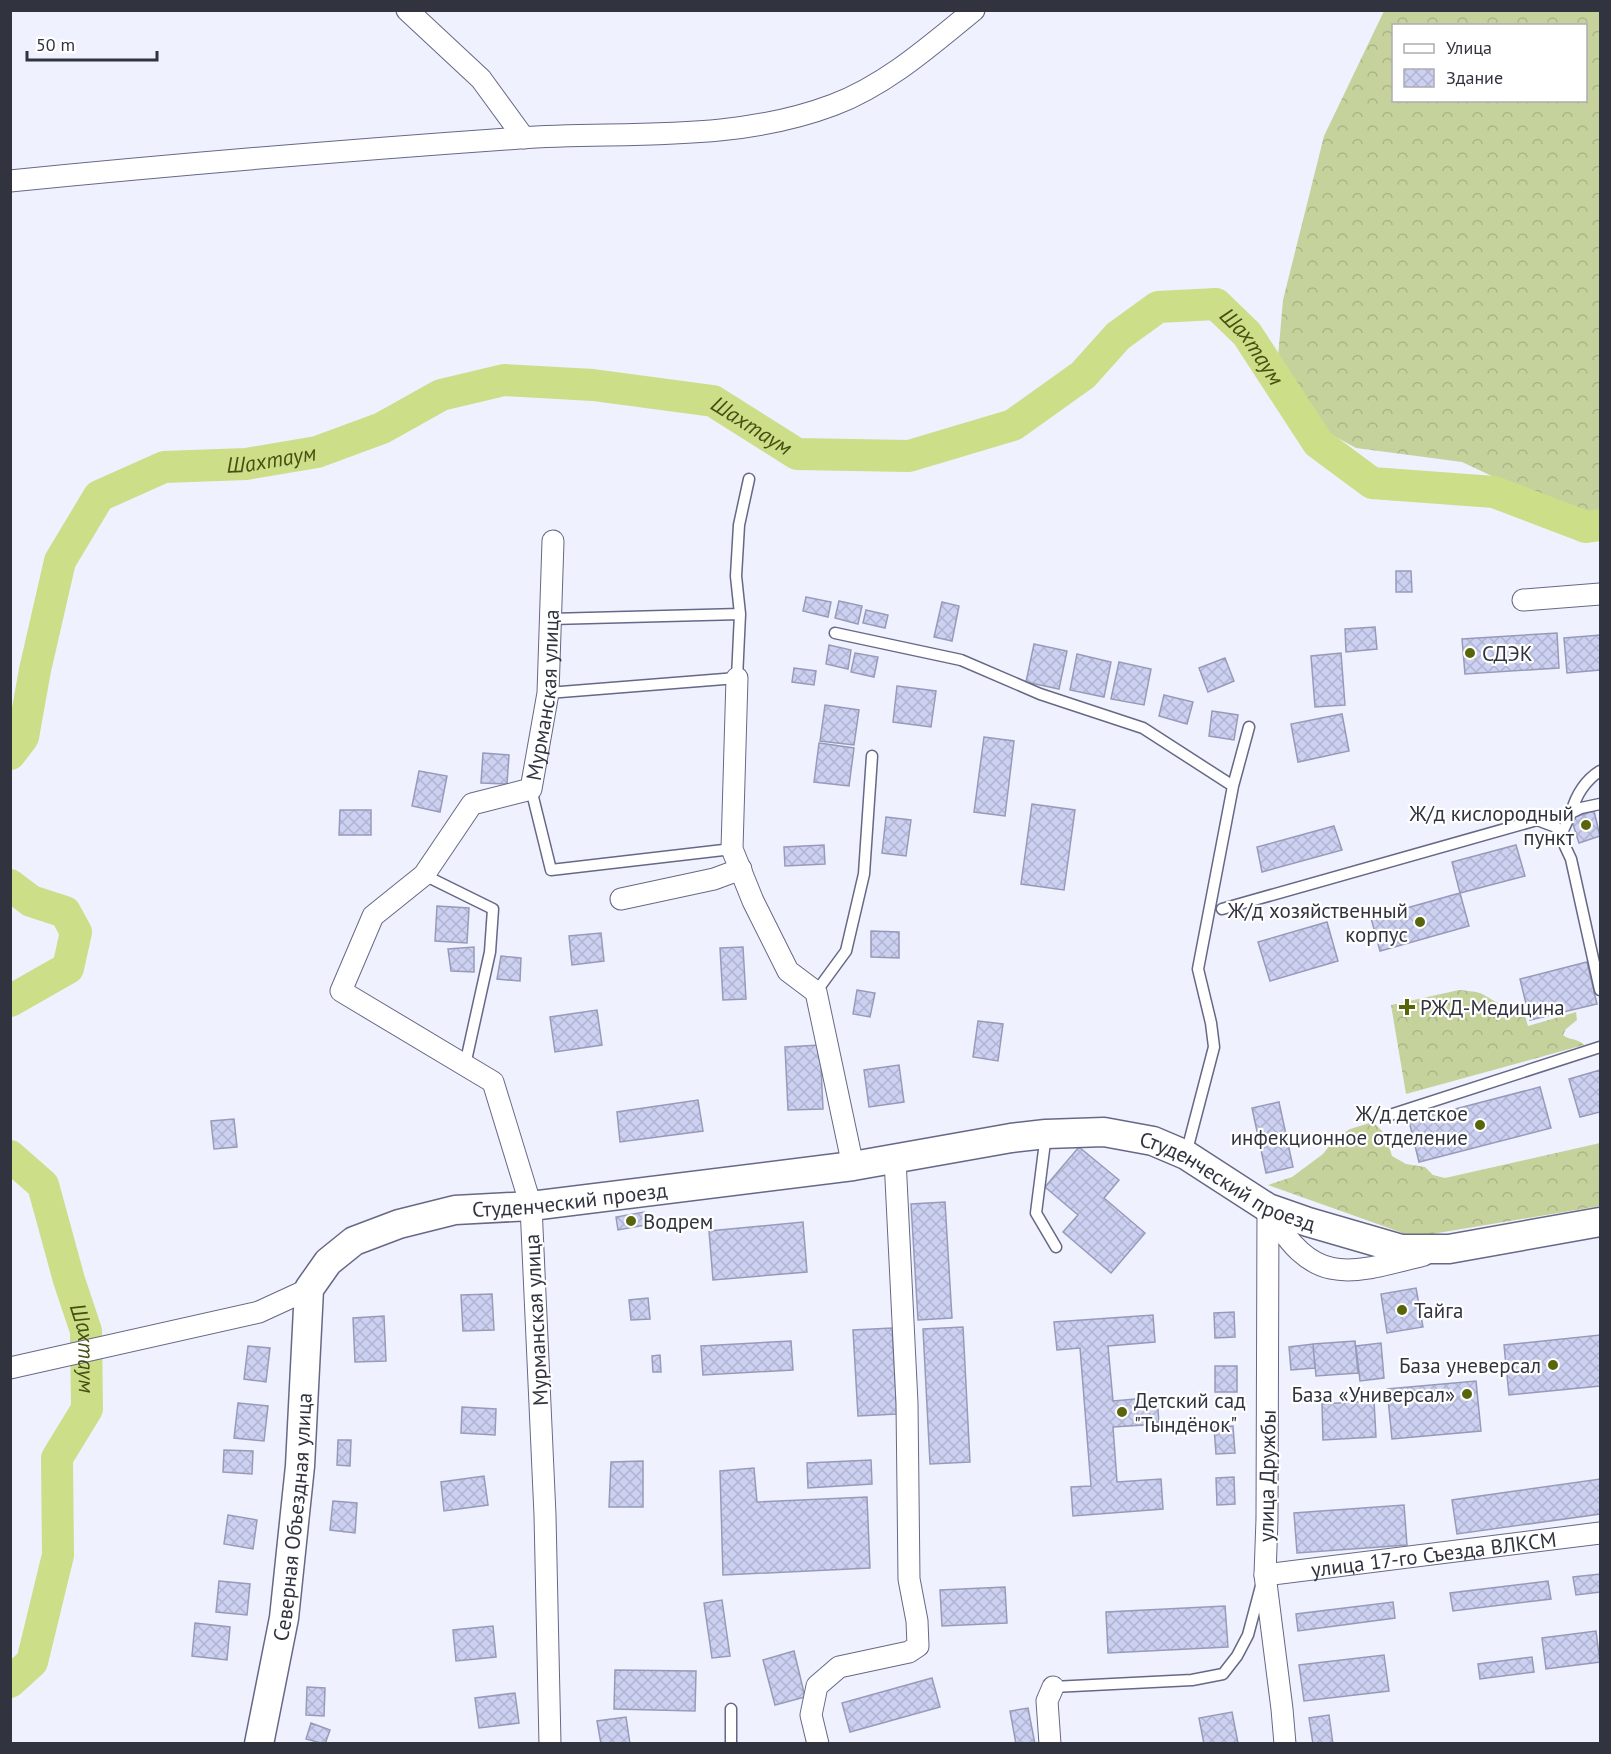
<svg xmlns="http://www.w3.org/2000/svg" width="1611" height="1754" font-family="'PT Sans',sans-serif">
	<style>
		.forest { fill: url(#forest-crowns); fill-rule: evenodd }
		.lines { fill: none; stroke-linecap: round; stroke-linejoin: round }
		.river { stroke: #ccde88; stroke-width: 32 }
		.building { fill: url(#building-cross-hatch); stroke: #979bb9; stroke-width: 1.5 }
		.lane-casing { stroke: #656985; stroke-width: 13 }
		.street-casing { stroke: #656985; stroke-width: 23 }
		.secondary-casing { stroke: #656985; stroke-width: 31 }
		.lane { stroke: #fff; stroke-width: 10 }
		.street { stroke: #fff; stroke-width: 21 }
		.secondary { stroke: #fff; stroke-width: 28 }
		.poi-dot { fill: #58650a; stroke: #fff; stroke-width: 2 }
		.labels { text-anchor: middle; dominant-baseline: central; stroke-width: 4.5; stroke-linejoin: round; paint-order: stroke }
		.poi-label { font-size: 21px; fill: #31333f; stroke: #fff; text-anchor: start }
		.street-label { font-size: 21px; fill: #31333f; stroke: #fff }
		.water-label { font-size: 22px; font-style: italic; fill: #465011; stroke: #fff }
	</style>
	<defs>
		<pattern id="forest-crowns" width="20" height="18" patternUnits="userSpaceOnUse" patternTransform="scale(1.5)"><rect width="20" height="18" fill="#c6d29b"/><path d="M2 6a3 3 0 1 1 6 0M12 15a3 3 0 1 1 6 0" fill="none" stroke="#abb587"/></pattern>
		<pattern id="building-cross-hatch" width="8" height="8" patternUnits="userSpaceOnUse" patternTransform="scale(1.5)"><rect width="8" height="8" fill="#ccd1f1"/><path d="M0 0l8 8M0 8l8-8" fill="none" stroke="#b0b4d0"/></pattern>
	</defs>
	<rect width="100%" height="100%" fill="#eff1fe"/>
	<!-- forest -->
	<path class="forest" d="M1384,11H1600V517L1586,520L1462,462L1356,448L1320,428L1300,396L1278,357L1283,300L1324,136ZM1394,26H1586V100H1394Z
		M1459,990C1466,991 1474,991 1480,993C1497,1001 1500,1009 1522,1007L1528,1026L1576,1012L1577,1020L1566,1029L1563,1035C1570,1041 1576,1037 1584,1045L1406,1094L1391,1005Z
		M1373,1122L1385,1134L1392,1156L1406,1164L1425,1167L1433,1175L1445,1178L1600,1143V1206L1414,1237L1268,1185L1292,1177L1323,1154L1334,1140L1350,1129Z"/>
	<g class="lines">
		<!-- river -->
		<g class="river">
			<path id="s1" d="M10,754L23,737L35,670L60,561L99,496L164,467L246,464L317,452L382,428L441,395L504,380L593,385L713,401L797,454L909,456L1013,425L1083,375L1118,336L1158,307L1216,304L1247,334L1318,443L1372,483L1494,492L1586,527L1600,525"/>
			<path d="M10,885L31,901L65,912L76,932L68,968L10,1001"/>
			<path id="s2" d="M10,1156L43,1185L69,1280L86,1331L87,1409L57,1458L58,1555L32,1662L10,1682"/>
		</g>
	</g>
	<!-- building -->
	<path class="building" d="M1396,571H1411L1412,592H1396Z
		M806,597L831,602L828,617L803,611Z
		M839,601L862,606L858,624L835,618Z
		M942,602L959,606L952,641L934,637Z
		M866,610L888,615L885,628L863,623Z
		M1375,627L1377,649L1346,652L1345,629Z
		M1557,633L1559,668L1465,674L1462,639Z
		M1600,635V670L1567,673L1564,638Z
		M1034,644L1067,651L1059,689L1026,682Z
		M829,645L851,650L848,669L826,664Z
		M855,653L878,657L874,677L851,672Z
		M1341,653L1345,705L1315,707L1311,656Z
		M1077,654L1111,662L1104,697L1070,690Z
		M1225,658L1234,681L1208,692L1199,668Z
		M1119,662L1151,669L1144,705L1111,699Z
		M794,668L816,671L814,685L792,682Z
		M897,686L936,691L931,727L893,722Z
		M1164,695L1193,702L1187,724L1159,716Z
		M825,705L859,710L854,745L820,741Z
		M1212,711L1238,715L1234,740L1209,736Z
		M1342,714L1349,751L1298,762L1291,724Z
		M984,737L1014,741L1005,816L974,812Z
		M819,743L854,748L849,786L814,782Z
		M483,753L509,755L507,784L481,783Z
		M419,771L447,776L440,812L412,806Z
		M1032,804L1075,810L1064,890L1021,884Z
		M340,810H371V835H339Z
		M1594,811L1600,836L1579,843L1571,818Z
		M886,817L911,820L906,856L882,853Z
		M1334,826L1342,850L1262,872L1257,847Z
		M824,845L825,864L785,866L784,847Z
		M1516,845L1525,876L1460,893L1452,862Z
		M1460,893L1469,926L1380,951L1371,918Z
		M437,906L469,908L467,943L435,941Z
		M1327,922L1338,961L1270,981L1258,942Z
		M871,931L899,932V958L871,957Z
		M601,933L604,961L572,965L569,936Z
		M474,947V972L451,971L448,949Z
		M743,947L746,999L723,1000L720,948Z
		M501,956L521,958L520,981L497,979Z
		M1587,962L1597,1004L1530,1020L1520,979Z
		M857,990L875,993L870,1017L853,1014Z
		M597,1010L602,1045L555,1052L550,1017Z
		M978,1021L1003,1024L998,1061L973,1057Z
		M820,1045L823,1109L788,1110L785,1047Z
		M899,1065L904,1102L869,1107L864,1070Z
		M1600,1070V1112L1580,1117L1569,1079Z
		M1540,1087L1551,1128L1419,1162L1409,1121Z
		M698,1100L703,1131L620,1142L617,1112Z
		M1279,1102L1293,1167L1266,1173L1252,1108Z
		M234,1119L237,1147L214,1149L211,1121Z
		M1079,1147L1119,1180L1104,1198L1145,1233L1111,1273L1063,1232L1078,1215L1045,1187Z
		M945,1202L952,1318L918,1320L911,1204Z
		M644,1212L646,1225L618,1230L616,1217Z
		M803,1222L807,1272L713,1280L709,1231Z
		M1416,1288L1423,1327L1387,1333L1381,1294Z
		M492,1294L494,1330L463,1331L461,1295Z
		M648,1298L650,1319L631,1320L629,1300Z
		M1234,1312L1235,1337L1215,1338L1214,1313Z
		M1153,1315L1155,1342L1108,1346L1113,1401L1157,1397L1159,1424L1113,1427L1117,1482L1161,1479L1163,1509L1073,1516L1071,1487L1091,1486L1080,1348L1057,1350L1054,1322Z
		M384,1316L386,1361L355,1362L353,1318Z
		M963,1327L970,1462L930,1464L923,1329Z
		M892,1328L897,1414L858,1416L853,1330Z
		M1600,1335V1386L1509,1395L1504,1345Z
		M791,1341L793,1370L703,1375L701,1346Z
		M1355,1341L1358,1373L1316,1376L1313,1344Z
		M1381,1343L1384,1378L1360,1381L1356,1346Z
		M1313,1344L1315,1368L1291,1370L1289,1347Z
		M248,1346L270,1348L266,1382L244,1379Z
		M660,1355L661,1372H653L652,1356Z
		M1215,1366H1237V1392H1215Z
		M1476,1381L1481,1431L1392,1439L1387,1389Z
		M1374,1401L1376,1437L1323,1440L1322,1404Z
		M238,1403L268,1406L264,1441L234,1438Z
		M462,1407L496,1409L495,1435L461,1433Z
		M1233,1426L1235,1453L1216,1454L1214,1427Z
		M338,1440H351L350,1466L337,1465Z
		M224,1450L253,1451L252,1474L223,1472Z
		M871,1460L872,1484L808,1488L807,1463Z
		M643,1461V1507H609L611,1462Z
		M754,1468L757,1502L867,1497L870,1568L723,1575L720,1471Z
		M484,1476L488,1505L444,1511L441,1482Z
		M1234,1477L1235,1504L1217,1505L1216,1478Z
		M1600,1479V1514L1457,1534L1452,1500Z
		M333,1501L357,1503L355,1533L330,1530Z
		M1404,1505L1407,1545L1297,1553L1294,1513Z
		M228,1515L257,1520L253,1549L224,1544Z
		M1600,1574V1592L1576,1595L1573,1577Z
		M219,1581L250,1584L247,1615L216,1612Z
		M1548,1581L1551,1599L1453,1611L1450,1593Z
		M1005,1587L1007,1623L942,1626L940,1590Z
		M722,1600L730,1656L712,1658L704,1603Z
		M1393,1602L1395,1618L1298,1631L1296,1614Z
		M1225,1606L1228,1647L1108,1653L1106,1612Z
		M195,1623L230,1627L227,1660L192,1656Z
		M493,1626L496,1657L456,1661L453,1630Z
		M1596,1631L1600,1662L1546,1669L1542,1638Z
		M794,1651L805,1697L775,1705L763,1660Z
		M1384,1655L1389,1691L1304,1701L1299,1665Z
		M1532,1657L1534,1672L1480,1679L1478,1664Z
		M615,1670L696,1671L695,1711L614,1709Z
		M932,1678L940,1707L850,1732L842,1703Z
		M307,1687L325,1688L324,1716L306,1715Z
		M515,1693L519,1723L479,1728L475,1698Z
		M1028,1708L1035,1744H1016L1010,1711Z
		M1232,1712L1238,1743L1204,1744L1199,1718Z
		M1329,1715L1333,1744H1313L1309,1718Z
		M626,1717L630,1744H601L597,1721Z
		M311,1723L330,1730L325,1744L306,1739Z"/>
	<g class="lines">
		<!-- lane casing -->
		<g class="lane-casing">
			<path id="lane" d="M551,619L740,614
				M835,633L961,660L1040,694L1143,728L1233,786L1198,969L1211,1023L1214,1047L1186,1154
				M548,693L737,678L740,614L736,576L739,525L749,479
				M1600,771C1584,781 1576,795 1571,813L1581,808L1600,804
				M1233,786L1249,727
				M531,789L551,870L732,849
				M1560,837L1571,813
				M424,875L493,909L490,952L465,1065
				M1222,909L1537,820L1556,827L1571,859L1600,990
				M816,992L846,951L864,874L872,756
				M1390,1115L1600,1047
				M1046,1134L1036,1213L1056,1247
				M1053,1687L1192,1680L1223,1674L1237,1656L1248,1635L1261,1586
				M731,1744V1709"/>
		</g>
		<!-- street casing -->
		<g class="street-casing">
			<g id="street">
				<path d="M407,10L481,79L524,138"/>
				<path d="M10,181C180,164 350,150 520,138C625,131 732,143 833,105C886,85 930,46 974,10"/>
				<path d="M1523,600L1600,594"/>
				<path d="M737,678L732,849L753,901L788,971L816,992L853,1166"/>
				<path d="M621,899L714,879L741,869"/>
				<path d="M1268,1208L1267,1519L1265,1575L1282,1709L1285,1744"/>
				<path d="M1270,1211C1313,1288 1349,1274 1424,1255"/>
				<path d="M10,1368L259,1312L309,1289"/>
				<path id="s3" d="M1265,1575L1600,1533"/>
				<path id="s4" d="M550,1744L545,1515L531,1206L493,1082L341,991L373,916L424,875L472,804L531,789L548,693L553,541"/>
				<path d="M818,1744L811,1715L817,1686L839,1667L909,1652L918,1646L917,1621L909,1579L907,1403L895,1159"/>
				<path d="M1050,1744L1047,1701L1053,1687"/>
			</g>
		</g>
		<!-- secondary casing -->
		<g class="secondary-casing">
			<g id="secondary">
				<path id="s5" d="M259,1744L284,1618L300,1466L309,1289L328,1262L354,1241L399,1224L455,1210L531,1206L853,1166L1011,1138L1046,1134L1104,1132L1153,1141L1186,1155L1268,1208L1308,1222L1401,1249H1449L1600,1222"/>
			</g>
		</g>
		<!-- lane -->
		<use href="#lane" class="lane"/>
		<!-- street -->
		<use href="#street" class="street"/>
		<!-- secondary -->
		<use href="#secondary" class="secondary"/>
	</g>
	<!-- markers -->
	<g class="poi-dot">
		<circle cx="1470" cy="653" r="6"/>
		<circle cx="1586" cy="825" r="6"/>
		<circle cx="1420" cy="922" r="6"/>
		<path d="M1404 998h6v6h6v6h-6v6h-6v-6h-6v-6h6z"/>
		<circle cx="1480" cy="1125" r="6"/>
		<circle cx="631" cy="1221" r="6"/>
		<circle cx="1402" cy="1310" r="6"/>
		<circle cx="1553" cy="1365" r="6"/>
		<circle cx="1467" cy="1394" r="6"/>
		<circle cx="1122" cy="1412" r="6"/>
	</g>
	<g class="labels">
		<!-- poi labels -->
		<g class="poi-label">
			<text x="1482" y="653">СДЭК</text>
			<text x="1574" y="813" text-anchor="end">Ж/д кислородный<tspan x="1574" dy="24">пункт</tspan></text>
			<text x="1408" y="910" text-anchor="end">Ж/д хозяйственный<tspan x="1408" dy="24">корпус</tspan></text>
			<text x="1420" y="1007">РЖД-Медицина</text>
			<text x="1468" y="1113" text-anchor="end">Ж/д детское<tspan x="1468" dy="24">инфекционное отделение</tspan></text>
			<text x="643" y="1221">Водрем</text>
			<text x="1414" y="1310">Тайга</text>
			<text x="1541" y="1365" text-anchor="end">База уневерсал</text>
			<text x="1455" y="1394" text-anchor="end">База «Универсал»</text>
			<text x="1134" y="1400">Детский сад<tspan x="1134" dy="24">"Тындёнок"</tspan></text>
		</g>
		<!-- street labels -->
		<g class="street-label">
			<text stroke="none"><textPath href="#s4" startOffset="1234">Мурманская улица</textPath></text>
			<text stroke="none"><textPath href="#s5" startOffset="1420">Студенческий проезд</textPath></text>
			<text stroke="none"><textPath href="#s5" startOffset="746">Студенческий проезд</textPath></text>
			<text transform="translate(536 1320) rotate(-93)">Мурманская улица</text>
			<text transform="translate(1267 1476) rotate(-89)">улица Дружбы</text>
			<text stroke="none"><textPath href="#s5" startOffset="230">Северная Объездная улица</textPath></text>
			<text stroke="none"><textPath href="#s3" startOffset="170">улица 17-го Съезда ВЛКСМ</textPath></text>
		</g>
		<!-- water labels -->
		<g class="water-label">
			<text stroke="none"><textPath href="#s1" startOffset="1536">Шахтаум</textPath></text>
			<text stroke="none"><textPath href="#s1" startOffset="960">Шахтаум</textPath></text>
			<text stroke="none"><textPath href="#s1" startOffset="456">Шахтаум</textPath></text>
			<text stroke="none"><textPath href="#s2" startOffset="213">Шахтаум</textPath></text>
		</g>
	</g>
	<!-- border -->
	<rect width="1611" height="1754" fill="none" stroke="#31333f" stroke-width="24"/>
	<!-- legend -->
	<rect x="1392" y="24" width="195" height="78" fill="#ffffff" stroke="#adadb2" stroke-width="1.5"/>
	<rect x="1404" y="44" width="30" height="9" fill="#ffffff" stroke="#adadb2" stroke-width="1.5"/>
	<text x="1446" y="54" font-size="18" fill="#31333f">Улица</text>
	<rect x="1404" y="69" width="30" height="18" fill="url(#building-cross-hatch)" stroke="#adadb2" stroke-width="1.5"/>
	<text x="1446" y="84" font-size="18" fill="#31333f">Здание</text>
	<!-- scale -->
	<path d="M27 51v9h130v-9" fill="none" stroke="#31333f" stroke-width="3"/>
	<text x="36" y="51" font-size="18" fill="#31333f" stroke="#ffffff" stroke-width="4.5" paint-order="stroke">50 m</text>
</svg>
